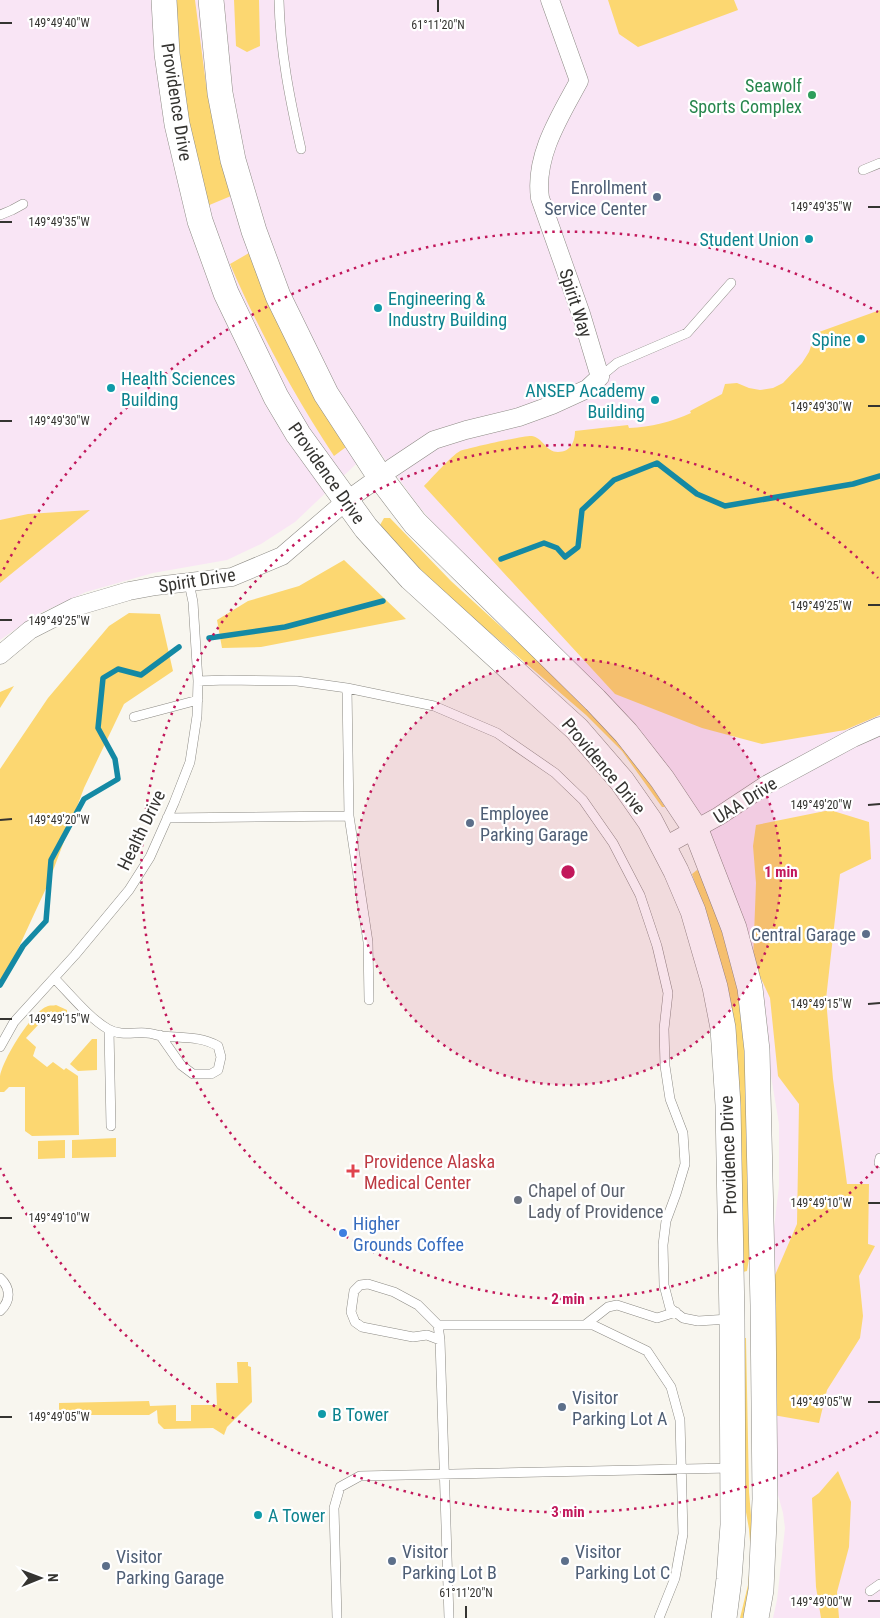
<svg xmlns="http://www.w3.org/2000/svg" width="880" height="1618" font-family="'Roboto Condensed',sans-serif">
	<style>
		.education { fill: #f9e5f5 }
		.green { fill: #fcd771 }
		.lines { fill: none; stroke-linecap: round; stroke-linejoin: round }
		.stream { stroke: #1489a4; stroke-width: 5.5 }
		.service-casing { stroke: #8c8a84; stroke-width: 10 }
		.minor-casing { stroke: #8c8a84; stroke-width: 19 }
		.secondary-casing { stroke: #8c8a84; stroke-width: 26 }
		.service { stroke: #fff; stroke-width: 9 }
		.minor { stroke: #fff; stroke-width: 18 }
		.secondary { stroke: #fff; stroke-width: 25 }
		.ticks { fill: none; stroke: #353431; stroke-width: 2 }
		.ring { fill: none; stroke: #c2185b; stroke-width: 2.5; stroke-dasharray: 2.5 5 }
		.leisure-dot { fill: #2e9e5b; stroke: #fff; stroke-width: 2 }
		.service-dot { fill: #5c6f8a; stroke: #fff; stroke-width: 2 }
		.culture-dot { fill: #0f9aa8; stroke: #fff; stroke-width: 2 }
		.health-dot { fill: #e0444e; stroke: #fff; stroke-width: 2 }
		.worship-dot { fill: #6b7280; stroke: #fff; stroke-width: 2 }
		.shop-dot { fill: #3f7fe0; stroke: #fff; stroke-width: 2 }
		.labels { text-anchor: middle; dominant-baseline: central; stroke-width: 4.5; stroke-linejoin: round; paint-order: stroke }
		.leisure-label { font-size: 18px; fill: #27864d; stroke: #fff; text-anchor: end }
		.street-label { font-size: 18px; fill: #353431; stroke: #fff }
		.service-label { font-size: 18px; fill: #4e5e75; stroke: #fff; text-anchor: start }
		.culture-label { font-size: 18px; fill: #0d838f; stroke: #fff; text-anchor: start }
		.health-label { font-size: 18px; fill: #be3a42; stroke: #fff; text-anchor: start }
		.worship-label { font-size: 18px; fill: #5b616d; stroke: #fff; text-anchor: start }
		.shop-label { font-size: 18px; fill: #366cbe; stroke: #fff; text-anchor: start }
		.ticks-label { font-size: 12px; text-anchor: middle; fill: #353431; stroke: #fff; stroke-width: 4.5; stroke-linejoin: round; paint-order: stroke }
		.centre { fill: #c2185b; stroke: #fff; stroke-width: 2.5 }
		.ring-label { font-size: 15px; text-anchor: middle; font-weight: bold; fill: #c2185b; stroke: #fff; stroke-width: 4.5; stroke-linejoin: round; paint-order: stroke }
	</style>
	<rect width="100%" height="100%" fill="#f8f6ef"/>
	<!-- education -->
	<path class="education" d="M0,0H880V1618H773L777,1600L785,1528L783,1513L776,1488L772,1244L779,1186V1124L769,1064L716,858L417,504L375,446L295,522L261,544L227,560L153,573L86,592L36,615L0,640Z"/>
	<!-- green -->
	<path class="green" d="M175,0H195L206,84L231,196L207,206L183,101L178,58Z
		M234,0H259L260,46L247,52L236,46Z
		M608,0H734L738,10L638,47L619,34Z
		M249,253L346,447L334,456C294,395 259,331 230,264Z
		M880,310V715L845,730L762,744L702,728L615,694L424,486C432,478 451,456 460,451C468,448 526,435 532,436C543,438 546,452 558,452C571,452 575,441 575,431L628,425L629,428C651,427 671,422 691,413L690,411L722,394L725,384L737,383L749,388L760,390L773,388L783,383L802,363L809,352L815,335L819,332Z
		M90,510L0,583V520L28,514Z
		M384,518H390L451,581L545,667L606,729L635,761L665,807H662L622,751L586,715L493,635L454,609L380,525Z
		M344,560L406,619L261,647L222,648L217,620L248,601L299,586Z
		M129,613L160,614L173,671L124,704L84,788L48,884L0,988V769L48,698L109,626Z
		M14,686L0,708V692Z
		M830,810L869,822L871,859L840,874L826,999L833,1079L847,1184H869L868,1244L875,1246L859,1276L863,1316L860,1338L827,1390L819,1423L773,1415L772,1282L797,1224L799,1104L778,1076L770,998L753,961L756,883L753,846L756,825Z
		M697,870L702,873L719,920L740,997L745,1038L751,1247L747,1271L743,1272L736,1043C729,986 713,934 694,880L692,874Z
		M56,1005L67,1010V1016L60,1018L51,1011L26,1038L36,1047L33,1056L47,1067L53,1062L64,1070L66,1068L78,1076L79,1135L32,1136L25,1131V1087H9L4,1092H0C0,1087 0,1081 0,1076C3,1059 32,1011 48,1006C51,1005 53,1006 56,1005Z
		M92,1039H97V1070L78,1071L70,1064Z
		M116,1138V1157L72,1158V1140Z
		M65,1140V1158L38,1159V1141Z
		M743,1338H746L749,1492L754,1550L745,1618H740L748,1585L751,1554L749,1529L744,1501Z
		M237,1362H248V1366L251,1367L252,1402L227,1427L224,1435L213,1428L164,1429L158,1423L157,1410L149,1415H59V1403L149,1401L150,1406L176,1405V1421H191V1405H217L216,1383H238Z
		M838,1471L851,1502L849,1547L837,1592L839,1618H821L816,1587L812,1498L819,1493Z"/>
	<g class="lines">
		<!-- stream -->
		<path class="stream" d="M501,559L544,543L557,548L565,557L578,547L582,510L614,480L657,463L697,494L725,506L853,484L880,476
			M209,638L285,627L383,601
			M0,985L23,946L46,921L51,860L84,799L118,779L115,759L98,728L103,678L118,669L141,675L179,647"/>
		<!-- service casing -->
		<g class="service-casing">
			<path id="service" d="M279,0C280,51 290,100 301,149
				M863,170L880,163
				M0,215L12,210L23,204
				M600,377L617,363L687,333L731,283
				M198,681L227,680L297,681L347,688L434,706L497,733L555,773L583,800L613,843L640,895L657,946L668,993L664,1029L665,1066L670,1099L683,1133L685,1164L676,1194L666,1221L663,1245L664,1285L670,1308L683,1318L698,1321L729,1319
				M134,717L198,700
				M349,816L368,942L369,1000
				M167,818L349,816L347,688
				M54,978C69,993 90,1019 108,1029C120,1036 134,1032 146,1033C151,1033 156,1035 162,1036C182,1038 200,1036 218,1046L221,1057L218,1070L211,1074H193L181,1065L160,1035
				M109,1030L111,1126
				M0,1047L14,1022L75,955L129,890L150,857L174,803L190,762L197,716L198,681L193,602L189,583
				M879,1163L880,1158
				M0,1278C11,1288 11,1301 0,1311
				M438,1325H593L647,1351L671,1387L680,1420L683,1534L675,1578L659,1618
				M585,1325L608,1307L617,1305L657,1318L676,1312
				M440,1340L427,1335L413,1337L362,1327L355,1322L351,1312L354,1291L360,1285L368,1284L394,1292L418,1305L438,1325L440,1340L449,1618
				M870,1591L880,1584
				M337,1618L334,1508L340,1487L360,1476L731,1468"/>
		</g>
		<!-- minor casing -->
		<g class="minor-casing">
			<path id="minor" d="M0,655L30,630L75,607L129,591L156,586L232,577L282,556L346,501L392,468L434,440L466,430L519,417L552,405L587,389L600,377L581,314L540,198C534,156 560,116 579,81L550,0
				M663,847L719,816L766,785L853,738L880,726"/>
		</g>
		<!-- secondary casing -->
		<g class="secondary-casing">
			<path id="secondary" d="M164,0L167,54L177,124L200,221L226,293L276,397L298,434L366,528L411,578L577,729L622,781L650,821L676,871L693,911L715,987L723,1028L728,1105L732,1319L733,1525L729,1579L724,1618
				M211,0L220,93L233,160L254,231L278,296L326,394L380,477L415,523L595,700L626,733L662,779L696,830L734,928L750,988L757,1050L763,1305L765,1499L761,1590L756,1618"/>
		</g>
		<!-- service -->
		<use href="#service" class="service"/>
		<!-- minor -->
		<use href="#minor" class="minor"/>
		<!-- secondary -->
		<use href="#secondary" class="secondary"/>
	</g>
	<!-- ticks -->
	<path class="ticks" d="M438,0V12M0,23H12M868,207H880M0,222H12M868,406H880M0,421H12M868,605H880M0,620H12M868,805L880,804M0,820L12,819M868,1004L880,1003M0,1019H12M868,1203H880M0,1218H12M868,1402H880M0,1417H12M868,1601H880M466,1606V1618"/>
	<!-- distance rings -->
	<circle cx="568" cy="872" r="213" fill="#c2185b" fill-opacity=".12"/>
	<g class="ring">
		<circle cx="568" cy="872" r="213"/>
		<path d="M878 1166A427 427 0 1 1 878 578"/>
		<path d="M878 1432A640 640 0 0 1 0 1168M0 576A640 640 0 0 1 878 312"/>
	</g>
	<!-- markers -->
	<circle class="leisure-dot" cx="812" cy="95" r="5"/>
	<g class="service-dot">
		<circle cx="657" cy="197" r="5"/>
		<circle cx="470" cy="823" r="5"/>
		<circle cx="866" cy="934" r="5"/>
		<circle cx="562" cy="1407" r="5"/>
		<circle cx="392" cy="1561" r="5"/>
		<circle cx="565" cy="1561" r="5"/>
		<circle cx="106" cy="1566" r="5"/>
	</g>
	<g class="culture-dot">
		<circle cx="809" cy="239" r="5"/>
		<circle cx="378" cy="308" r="5"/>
		<circle cx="861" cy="339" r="5"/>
		<circle cx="111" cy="388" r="5"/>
		<circle cx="655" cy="400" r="5"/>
		<circle cx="322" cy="1414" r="5"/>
		<circle cx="258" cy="1515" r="5"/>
	</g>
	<path class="health-dot" d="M350.5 1163.5h5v5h5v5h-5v5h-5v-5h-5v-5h5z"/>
	<circle class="worship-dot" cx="518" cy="1200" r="5"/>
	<circle class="shop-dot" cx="343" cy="1233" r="5"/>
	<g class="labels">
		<!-- leisure labels -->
		<g class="leisure-label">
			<text x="802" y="85">Seawolf<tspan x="802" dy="21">Sports Complex</tspan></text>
		</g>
		<!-- street labels -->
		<g class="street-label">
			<text transform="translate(177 102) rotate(81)">Providence Drive</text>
			<text transform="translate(576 303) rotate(72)">Spirit Way</text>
			<text transform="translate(327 473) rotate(55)">Providence Drive</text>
			<text transform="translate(197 580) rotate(-9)">Spirit Drive</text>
			<text transform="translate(604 766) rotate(50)">Providence Drive</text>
			<text transform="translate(745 800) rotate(-32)">UAA Drive</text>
			<text transform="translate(141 830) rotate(-64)">Health Drive</text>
			<text transform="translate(728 1155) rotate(-92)">Providence Drive</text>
		</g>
		<!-- service labels -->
		<g class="service-label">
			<text x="647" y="187" text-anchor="end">Enrollment<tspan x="647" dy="21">Service Center</tspan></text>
			<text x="480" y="813">Employee<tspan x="480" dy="21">Parking Garage</tspan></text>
			<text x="856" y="934" text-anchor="end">Central Garage</text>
			<text x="572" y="1397">Visitor<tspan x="572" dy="21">Parking Lot A</tspan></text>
			<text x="402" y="1551">Visitor<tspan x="402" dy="21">Parking Lot B</tspan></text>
			<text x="575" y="1551">Visitor<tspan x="575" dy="21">Parking Lot C</tspan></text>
			<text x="116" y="1556">Visitor<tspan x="116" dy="21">Parking Garage</tspan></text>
		</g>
		<!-- culture labels -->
		<g class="culture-label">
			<text x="799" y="239" text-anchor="end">Student Union</text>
			<text x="388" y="298">Engineering &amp;<tspan x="388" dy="21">Industry Building</tspan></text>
			<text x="851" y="339" text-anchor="end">Spine</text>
			<text x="121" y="378">Health Sciences<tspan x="121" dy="21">Building</tspan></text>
			<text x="645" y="390" text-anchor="end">ANSEP Academy<tspan x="645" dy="21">Building</tspan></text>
			<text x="332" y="1414">B Tower</text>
			<text x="268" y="1515">A Tower</text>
		</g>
		<!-- health labels -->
		<g class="health-label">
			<text x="364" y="1161">Providence Alaska<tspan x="364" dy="21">Medical Center</tspan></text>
		</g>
		<!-- worship labels -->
		<g class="worship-label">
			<text x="528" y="1190">Chapel of Our<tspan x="528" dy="21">Lady of Providence</tspan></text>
		</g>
		<!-- shop labels -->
		<g class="shop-label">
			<text x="353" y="1223">Higher<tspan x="353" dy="21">Grounds Coffee</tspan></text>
		</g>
	</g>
	<g class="ticks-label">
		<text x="59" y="27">149°49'40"W</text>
		<text x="438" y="29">61°11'20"N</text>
		<text x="821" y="211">149°49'35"W</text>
		<text x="59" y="226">149°49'35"W</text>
		<text x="821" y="411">149°49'30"W</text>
		<text x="59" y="425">149°49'30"W</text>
		<text x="821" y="610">149°49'25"W</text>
		<text x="59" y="625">149°49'25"W</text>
		<text x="821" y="809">149°49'20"W</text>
		<text x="59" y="824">149°49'20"W</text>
		<text x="821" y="1008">149°49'15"W</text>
		<text x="59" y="1023">149°49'15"W</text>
		<text x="821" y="1207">149°49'10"W</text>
		<text x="59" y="1222">149°49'10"W</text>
		<text x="821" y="1406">149°49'05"W</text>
		<text x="59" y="1421">149°49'05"W</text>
		<text x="466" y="1597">61°11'20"N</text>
		<text x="821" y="1606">149°49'00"W</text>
	</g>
	<circle cx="568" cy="872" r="8" class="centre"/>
	<g class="ring-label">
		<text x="781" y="877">1 min</text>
		<text x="568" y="1304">2 min</text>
		<text x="568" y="1517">3 min</text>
	</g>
	<!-- north arrow -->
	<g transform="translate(40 1578) rotate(89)" stroke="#ffffff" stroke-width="4" paint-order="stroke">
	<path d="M0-4L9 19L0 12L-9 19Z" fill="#353431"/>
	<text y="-8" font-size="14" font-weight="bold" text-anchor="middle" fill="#353431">N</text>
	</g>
</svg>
